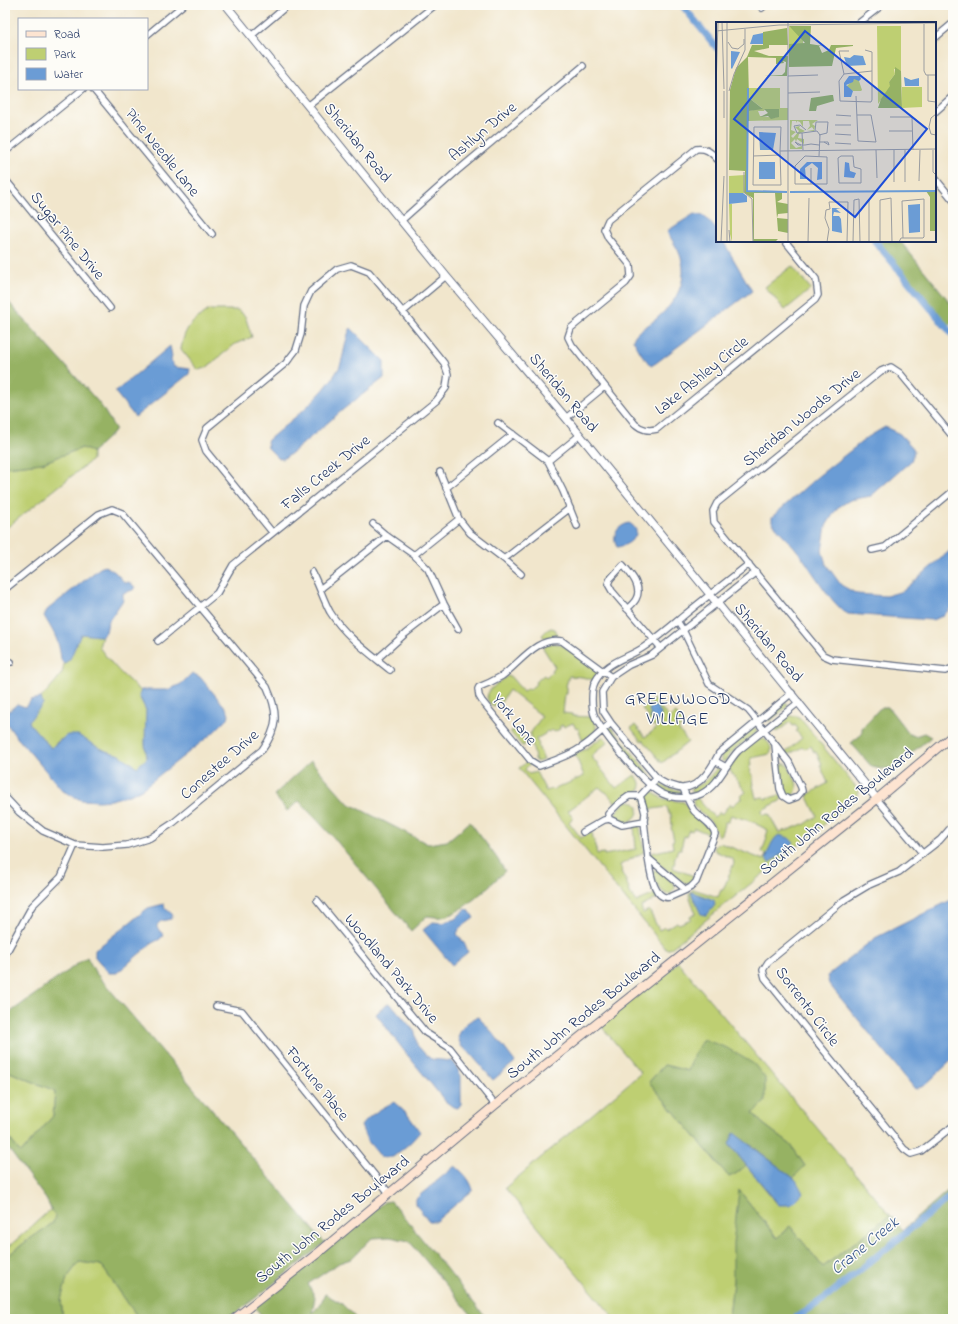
<svg xmlns="http://www.w3.org/2000/svg" width="958" height="1324" font-family="'Indie Flower',sans-serif">
	<style>
		.green { fill: #becf72; stroke: #6c7f68; fill-rule: evenodd }
		.forest { fill: #96b264; stroke: #587061 }
		.water { fill: #6b9cd5; stroke: #43669a }
		.lines { fill: none; stroke-linecap: round; stroke-linejoin: round }
		.canal { stroke: #6b9cd5; stroke-width: 7 }
		.minor-casing { stroke: #666f84; stroke-width: 8 }
		.tertiary-casing { stroke: #666f84; stroke-width: 9 }
		.secondary-casing { stroke: #666f84; stroke-width: 10 }
		.minor { stroke: #fff; stroke-width: 5.5 }
		.tertiary { stroke: #fff; stroke-width: 7 }
		.secondary { stroke: #fde4d1; stroke-width: 8 }
		.labels { text-anchor: middle; dominant-baseline: central; stroke-width: 3; stroke-linejoin: round; paint-order: stroke }
		.street-label { font-size: 16px; fill: #1b2f5e; stroke: #fdfcf7 }
		.neighbourhood-label { font-size: 17px; letter-spacing: 1px; fill: #1b2f5e; stroke: #fdfcf7 }
		.water-label { font-size: 17px; font-style: italic; fill: #3b5b8e; stroke: #fdfcf7 }
		.inset-river { fill: none; stroke: #6b9cd5; stroke-width: 2 }
		.inset-road { fill: none; stroke: #9b9da0; stroke-width: 1 }
		.view { fill: #1d4ed8; fill-opacity: 0.15; stroke: #1d4ed8; stroke-width: 2 }
		.inset-edge { fill: none; stroke: #1b2f5e; stroke-width: 2 }
	</style>
	<rect width="100%" height="100%" fill="#fdfcf7"/>
	<filter id="ink" filterUnits="userSpaceOnUse"><feTurbulence type="fractalNoise" baseFrequency=".025" numOctaves="2"/><feDisplacementMap in="SourceGraphic" scale="8" xChannelSelector="R" yChannelSelector="G"/><feConvolveMatrix kernelMatrix="1 2 1 2 8 2 1 2 1" color-interpolation-filters="sRGB"/></filter>
	<filter id="wash" filterUnits="userSpaceOnUse"><feTurbulence type="fractalNoise" baseFrequency=".012" numOctaves="4" result="noise"/><feDisplacementMap in="SourceGraphic" scale="16" xChannelSelector="R" yChannelSelector="G"/><feGaussianBlur stdDeviation="0.9" result="paint"/><feColorMatrix in="noise" values="0 0 0 0 0 0 0 0 0 0 0 0 0 0 0 0 0 1.4 0 .05"/><feComposite in="paint" operator="in"/></filter>
	<g filter="url(#wash)">
		<rect width="100%" height="100%" fill="#f1e6cc"/>
		<!-- green -->
		<path class="green" d="M792,266L811,289L785,310L765,287Z
			M209,310H238L245,316L252,337L235,344L206,368L198,370L181,349C185,326 191,323 209,310Z
			M82,448L92,452V460L5,529V467L42,463Z
			M551,628L555,629L558,635L544,638L542,635L547,630Z
			M81,634L102,636L99,647C112,665 124,677 141,691L139,696L146,710L145,744L147,759L137,767L120,755L106,751L94,745L78,735L59,740L51,748L30,724L29,720L33,716L41,698L56,681L62,673L64,664L70,658Z
			M552,643C555,643 559,644 561,645C569,648 596,666 599,674L593,680L582,677L569,676L566,686L567,687V694H565L563,713L572,714V716L592,717C594,720 596,724 596,727C597,733 588,739 583,741L578,728L576,729L573,723L564,727L563,725L560,726V729L554,732L552,730L549,732L547,731L545,733V734L536,739L539,745L538,746L544,760L537,762L535,759L530,734L542,716L509,690L501,702H499L494,707C476,695 498,684 507,676H510L523,691L528,688L530,689L536,684L535,682L544,675L546,677L552,672L551,670L555,667L543,648L546,645Z
			M654,699L669,718L676,713L684,724L678,729L688,742L662,763L643,740L641,741L631,728L635,725L645,737L657,728L654,725L652,726L647,720L649,718L642,709Z
			M785,702L788,704L787,707L770,721H768L767,717Z
			M787,716H797L800,718L859,791L857,798L670,949H666L519,768L528,761L530,764L525,769L529,774L536,772L546,791L552,789L553,790L584,776L575,754L586,749L602,737H604L608,742L591,756L616,788L635,775L639,780L641,787L636,794L616,803L606,792H605L599,787L568,811L573,818L569,822L581,838L590,832L592,833L597,854L604,853V855L636,849L634,826H640L644,852L620,865L622,870L621,871L624,878H625L629,889L628,890L636,902L655,894H657L658,896L656,899L641,907L643,913L649,910L659,930L665,927L666,929L677,922L679,924L691,919L690,917L696,914L689,895V894L693,889L718,897L721,890H723L734,863L733,859L715,851L714,847L720,843L764,860L766,854L762,852L767,838L766,837L768,830L756,824V823L731,815L728,822H725L721,834L718,836L712,823L694,806L693,802L694,799L697,798L714,817L720,812L721,814L726,810V808L731,804L732,806L742,798L741,796L746,792L728,768C735,759 752,737 764,739C769,742 773,748 770,754L751,758L752,766H750L751,773H752L754,785H753L756,798L764,797L765,799L780,795L782,798L780,801L762,810L763,815L769,814L779,833L785,830L786,831L803,824L804,825L817,816L807,795L828,783L820,765L822,764L816,752H814L811,746L804,749L803,747L789,754L786,755V752L802,738L796,731L798,729L795,725L793,726L790,722L777,732L774,729L770,730Z
			M610,727L612,728L649,773L650,777L649,779H645L608,733L606,730Z
			M753,728L756,729L757,732L736,748L725,761H721V754Z
			M513,730L522,736L525,742L524,746H522L511,733V731Z
			M783,764H787C791,773 803,787 793,795H788L785,792L780,767Z
			M718,767L720,771C715,782 705,789 694,793L692,792V788L703,783L710,776Z
			M655,782H657L668,788L679,790L682,793V795L668,794L653,786Z
			M649,791L652,792L664,799L684,802L692,814L711,830L712,833L711,835L694,828L692,831L689,830L686,837L684,836L681,849H678L674,860L675,861L673,868L694,876L691,882L686,883L681,881L650,857V854L651,853L673,848L672,841L674,840L671,827L672,826L671,814H669L667,807L646,810L642,796Z
			M627,801C631,801 633,801 636,804C646,817 619,833 615,813L624,803Z
			M656,870L662,873L674,883L675,889L670,894H666C658,889 655,881 653,872Z
			M678,962L890,1215L823,1267L790,1226L777,1238L739,1190L733,1282L729,1316L730,1319H615L505,1188L641,1073L600,1025ZM664,1065L688,1071L753,1113L762,1123L791,1145L805,1166L793,1178L796,1180L778,1205L746,1165L737,1173L729,1177L649,1082Z
			M5,1070L55,1091L53,1116L21,1153L5,1133Z
			M51,1209L56,1214L53,1223L28,1240L5,1258V1250Z
			M79,1262L101,1265L139,1319H63L61,1300L67,1278Z"/>
		<!-- forest -->
		<path class="forest" d="M871,241H900L953,306V322L944,329L912,287L911,288Z
			M5,298L100,404L116,430L92,452L82,448L42,463L5,467Z
			M881,707H888L909,734L915,736L924,733L931,737L893,768L881,769L872,767L851,743L862,734V728Z
			M311,761L348,803L428,844L447,841L470,822C482,839 495,853 505,871C491,884 461,915 442,917C437,918 431,916 427,916L411,931L334,838L299,801L287,811L274,795Z
			M87,957L95,972L324,1242L327,1241L229,1319H139L101,1265L79,1262L67,1278L61,1300L63,1319H5V1258L28,1240L53,1223L55,1215L51,1209L46,1199L7,1147L5,1142V1133L21,1153L53,1116L55,1091L5,1070V1016Z
			M703,1039L727,1048L754,1064L765,1078V1102L753,1113L762,1123L791,1145L805,1166L793,1178L751,1145L729,1144L746,1165L737,1173L729,1177L649,1082L664,1065L688,1071L694,1054Z
			M953,1186V1319H730L729,1316L733,1282V1244L739,1190L777,1238L790,1226L823,1267L890,1215L903,1230Z
			M391,1201L487,1319H475L409,1241L390,1237L372,1238L351,1259L339,1263L308,1284L315,1297L312,1313L320,1305L325,1294L341,1303L357,1319H265L254,1307L384,1202Z"/>
		<!-- water -->
		<path class="water" d="M694,214L704,216L716,229L717,241H723L752,291L656,363L651,366L642,355L633,340C635,332 644,328 651,323C675,305 692,280 678,250C674,243 670,237 667,231Z
			M351,328L384,361V378L345,408L292,453L283,459L278,458L268,448L267,441C292,419 322,398 339,368C344,358 346,333 351,328Z
			M170,346L172,356L171,361L174,367L190,369L189,374L135,417L115,392Z
			M885,427L900,434L913,448L914,452L911,461L871,496L850,500L837,508L826,526L822,551L826,564L841,585L857,594L886,596L903,591L953,548V606L943,616L932,620L848,614C832,606 811,568 799,553C791,542 780,533 772,522V517L817,477L868,437Z
			M629,523C646,532 629,546 617,547C611,536 617,526 629,523Z
			M105,566L115,572L125,583L129,582L135,587L133,590L123,593V600L108,622L106,632L102,636H98L81,634L70,659L64,664C60,660 61,656 60,652C58,638 51,628 44,616L47,610L100,568Z
			M192,673L200,677L215,695L226,708L229,714L228,718L213,733L143,788L132,794L111,800L99,801L81,800L63,791L14,734L5,721V715L17,704L25,707L31,700L41,698L43,704L29,721L30,724L51,748L67,735H78L94,745L106,751L120,755L137,767L147,758L145,744L146,710L139,696L141,690H168L181,684Z
			M652,705L657,707L661,714L660,720L656,722L651,719V715L649,710Z
			M779,835L789,838L794,843L777,858L769,863L766,859C768,851 772,839 779,835Z
			M692,892L714,900L715,905L707,915H704L701,914L691,893Z
			M953,899V1059L924,1086L915,1089L829,984L827,976L875,938Z
			M164,904L165,908L173,915L171,919L161,921L157,925V928L162,933L163,936L160,939L152,943L117,973H109L95,957V950L148,908Z
			M466,909L469,910L474,918L459,929L457,934L465,944L468,952L452,965L423,930L433,922L443,923L455,919Z
			M388,1003L393,1006L415,1032L417,1045L425,1054L431,1059L451,1061L455,1064L461,1076V1104L458,1108L453,1107L445,1101L405,1052L376,1014Z
			M478,1017L493,1033L515,1062L493,1080L468,1051L461,1046L458,1037C462,1027 467,1021 478,1017Z
			M394,1102L408,1115L420,1132L410,1143L393,1157H381L367,1140L361,1126C369,1115 382,1108 394,1102Z
			M734,1133L796,1180L803,1193L791,1205H779L729,1144Z
			M455,1166C463,1172 471,1181 473,1190L436,1221H429L415,1204V1200L420,1195Z"/>
		<g class="lines">
			<!-- canal -->
			<path class="canal" d="M682,5L717,48
				M875,241L953,335
				M794,1319L828,1296L953,1194"/>
		</g>
	</g>
	<g filter="url(#ink)">
		<g class="lines">
			<!-- minor casing -->
			<g class="minor-casing">
				<path id="minor" d="M762,8L765,5
					M859,23L882,5
					M147,35L183,5
					M251,36L288,5
					M935,38L953,23
					M93,89L212,234
					M308,106L435,5
					M935,112L953,96
					M5,152L83,89
					M717,159C710,151 706,148 696,149L608,220L604,229L608,238L630,265L631,276L626,283L571,328L568,337L572,345L635,424C642,430 648,431 657,429L815,300L818,295L816,279L785,241
					M935,178L953,200
					M5,179L110,308
					M402,220L457,171L583,66
					M403,312L446,276
					M566,418L604,387
					M498,423L548,461L563,491L577,526
					M953,437L900,373L891,367L881,371L717,503L713,511L714,522L823,655L832,659L945,671L953,668
					M548,461L580,435
					M440,472L459,519L470,533L504,559L521,574
					M446,488L513,434
					M373,524L387,536L414,555L428,569L444,604L458,629
					M872,550L885,547L953,491
					M414,555L459,519
					M504,559L570,508
					M749,564C726,582 704,599 682,617C670,627 657,638 644,647C627,659 607,660 595,682C591,690 591,708 595,717C604,735 645,786 663,794C674,799 689,799 701,794C719,785 725,765 738,751L799,702
					M312,572C319,585 323,599 330,612C345,636 368,652 390,670
					M756,572L652,655L629,665L611,677L602,692L603,711L611,723L657,778C663,783 667,785 674,786C677,787 681,788 683,788C701,787 712,767 719,753L792,693
					M5,589L99,514L112,509L122,513L267,687C278,712 279,727 262,750L173,823L150,838L127,845L103,847L75,845L43,831L19,812L5,797
					M320,589L387,536
					M627,609C630,606 634,603 636,599C643,587 630,573 623,565L610,579L608,584L612,591L661,648
					M677,621L683,630L709,684L748,710L753,716L789,762L801,787L802,791L797,797L789,800L783,796L780,789L775,745
					M158,641L217,593L233,565L436,401L446,388L448,374L444,363L403,312L369,272L351,265L337,269L311,291L304,306L301,334L296,350L286,363L207,428L202,440L206,451L272,532
					M377,659L405,634L444,604
					M5,661L11,662
					M611,677L562,641C537,636 520,663 502,676C495,680 487,684 479,687L478,689L479,696L482,701L531,761L539,766C553,761 569,756 582,747C593,740 601,731 611,723
					M715,761L726,767
					M657,778L640,796L643,805L645,813L644,821L648,858L686,890L691,887L696,882L715,834C713,824 701,818 694,811C689,804 686,796 683,788
					M640,796H629L619,803L608,814L609,819L622,825L644,821
					M877,799L923,854
					M953,825L940,840L899,872L869,885L844,900L768,962L763,970L765,978L904,1149L911,1154L921,1151L953,1126
					M583,832L604,820L609,819
					M648,858C650,869 653,901 670,897L686,890
					M317,900L426,1033L450,1048L495,1105
					M5,955L32,906L61,877L75,845
					M216,1006L242,1011L389,1193"/>
			</g>
			<!-- tertiary casing -->
			<g class="tertiary-casing">
				<path id="tertiary" d="M226,5L446,276L566,418L877,799"/>
			</g>
			<!-- secondary casing -->
			<g class="secondary-casing">
				<path id="secondary" d="M234,1319L318,1253L495,1105L877,799L953,735"/>
			</g>
			<!-- minor -->
			<use href="#minor" class="minor"/>
			<!-- tertiary -->
			<use href="#tertiary" class="tertiary"/>
			<!-- secondary -->
			<use href="#secondary" class="secondary"/>
		</g>
	</g>
	<g class="labels">
		<!-- street labels -->
		<g class="street-label">
			<text transform="translate(483 132) rotate(-40)">Ashlyn Drive</text>
			<text transform="translate(357 143) rotate(51)">Sheridan Road</text>
			<text transform="translate(162 153) rotate(51)">Pine Needle Lane</text>
			<text transform="translate(67 236) rotate(51)">Sugar Pine Drive</text>
			<text transform="translate(702 376) rotate(-39)">Lake Ashley Circle</text>
			<text transform="translate(563 393) rotate(50)">Sheridan Road</text>
			<text transform="translate(802 418) rotate(-39)">Sheridan Woods Drive</text>
			<text transform="translate(326 473) rotate(-39)">Falls Creek Drive</text>
			<text transform="translate(768 643) rotate(50)">Sheridan Road</text>
			<text transform="translate(514 720) rotate(51)">York Lane</text>
			<text transform="translate(220 765) rotate(-41)">Conestee Drive</text>
			<text transform="translate(837 812) rotate(-39)">South John Rodes Boulevard</text>
			<text transform="translate(391 969) rotate(50)">Woodland Park Drive</text>
			<text transform="translate(807 1007) rotate(53)">Sorrento Circle</text>
			<text transform="translate(584 1016) rotate(-39)">South John Rodes Boulevard</text>
			<text transform="translate(317 1084) rotate(51)">Fortune Place</text>
			<text transform="translate(333 1220) rotate(-39)">South John Rodes Boulevard</text>
		</g>
		<!-- neighbourhood labels -->
		<g class="neighbourhood-label">
			<text x="678" y="699">GREENWOOD<tspan x="678" dy="20">VILLAGE</tspan></text>
		</g>
		<!-- water labels -->
		<g class="water-label">
			<text transform="translate(865 1246) rotate(-39)">Crane Creek</text>
		</g>
	</g>
	<!-- overview -->
	<g transform="translate(716 22)">
		<rect width="220" height="220" fill="#f1e6cc"/>
		<path d="M73,4L87,16V23L73,22ZM161,4H185V49L178,47L179,52L173,60L175,64L162,82ZM142,56L146,68L145,69H137L130,65L138,57ZM186,65H206V85L186,86ZM32,66H64V86H72V98L33,99V89L46,86L33,76ZM49,87H63L60,96L44,94L42,89H48ZM74,98H102L96,102L99,104L98,109H91L98,108L96,105L91,108L94,104L93,99H87V105L84,100L81,99L80,101V99H76L75,108L80,110L75,114L77,116L83,109L79,105L84,104L83,106L89,109L83,112L82,116L88,117V122L81,117L80,120L79,117L75,121L80,126L86,124V127H74ZM29,153L28,171H13V154ZM13,182H16V220L14,212Z" fill="#becf72" fill-rule="evenodd"/>
		<path d="M73,4H95L94,22L107,24H103L106,31L113,28L115,23H137V24L120,26L116,44L73,45V22L89,21ZM71,6L72,23H53V26L38,29L53,34H72L71,54H48L66,53L69,50L70,40L67,39L68,41L60,42V36L32,35L33,76L47,87L33,89V99H31L32,170H66V177L61,180L72,182V191L62,192L61,196L72,197V211L62,209L59,171H38V217H62L59,220L37,219V176L28,171L29,149L13,148L14,68L20,46L31,35L36,23H47V10ZM179,45L185,49L186,86H162L165,77L174,64L173,60L179,52ZM115,73H117L118,79L101,84L100,89H93L95,76ZM48,87H63V95L55,97L52,94L44,95L52,91ZM220,168V209H214V175L210,169Z" fill="#96b264"/>
		<path d="M47,11V22H34L37,13ZM15,29L24,30L16,47L15,46ZM138,33L147,34L150,43L131,44L128,35L134,36ZM133,54H144L145,57L143,59L138,57L137,60L130,63L137,69L135,75H128V61ZM188,55L195,58L203,56V64H189ZM43,110L60,111L57,128H44ZM43,140H59V157H43ZM91,140H106V157L101,158L102,146L96,141L89,146L90,157H84V147ZM129,140L133,141L134,149L140,151L138,156L128,155ZM13,171H27L31,174V180L13,182ZM204,182V210L193,211L192,183ZM116,186H125L120,187L125,191L118,190L117,194H123L125,197L126,211L116,209Z" fill="#6b9cd5"/>
		<path class="inset-river" d="M32,66L31,169L71,170M74,170L220,169"/>
		<path class="inset-road" d="M6,0L8,67M72,0V220M208,2V49L210,53H220M0,9L63,3L220,1M12,20L16,26L22,27L28,22V17M149,28L156,30V78L155,80L124,79L123,59L128,52L156,49M128,52L123,29H133M212,53V79L220,80M72,54L102,53M0,67L2,0M13,69L18,52L29,28V7M72,71L104,70M140,74L142,119L160,120L155,93H141M220,92L215,96L213,105L215,112L220,113M120,93L135,94M174,95H196L197,128M8,96V69M119,103H135M99,109L100,100H112L111,111L103,113M173,109H196M86,111H81L78,104L84,103L90,108M119,112L135,113M103,120H112L113,123L108,120M119,121L135,122M85,123L79,120L82,123H89L95,122L103,123M87,128L86,111L101,109L104,113L103,134M160,128L161,156M189,128V160M217,128V150L220,153M64,129L65,163H37L38,105H65L64,129L220,127M37,134L64,133M89,134L111,135V162H79V144ZM125,134H137L138,145L145,147V161H123L122,136ZM28,150V170L36,177L37,220M203,159L204,128M178,160V128M95,162V146M153,177V220M13,208L14,220M5,220L8,154M11,220V0M92,220L93,176M111,220L113,207L109,196L110,188L114,187L113,180H132L131,220M137,220L138,178L143,177L144,220M164,220V178L175,176L176,220M183,220L185,216H207L208,215V177L186,179L187,216"/>
		<path class="view" d="M89,9L211,107L139,195L18,97Z"/>
		<rect width="220" height="220" class="inset-edge"/>
	</g>
	<!-- margin -->
	<rect width="958" height="1324" fill="none" stroke="#fdfcf7" stroke-width="20"/>
	<!-- legend -->
	<rect x="18" y="18" width="130" height="72" fill="#fdfcf7" stroke="#a3aaba"/>
	<rect x="26" y="31" width="20" height="6" fill="#fde4d1" stroke="#a3aaba"/>
	<text x="54" y="38" font-size="12" fill="#1b2f5e">Road</text>
	<rect x="26" y="48" width="20" height="12" fill="#becf72" stroke="#a3aaba"/>
	<text x="54" y="58" font-size="12" fill="#1b2f5e">Park</text>
	<rect x="26" y="68" width="20" height="12" fill="#6b9cd5" stroke="#a3aaba"/>
	<text x="54" y="78" font-size="12" fill="#1b2f5e">Water</text>
</svg>
